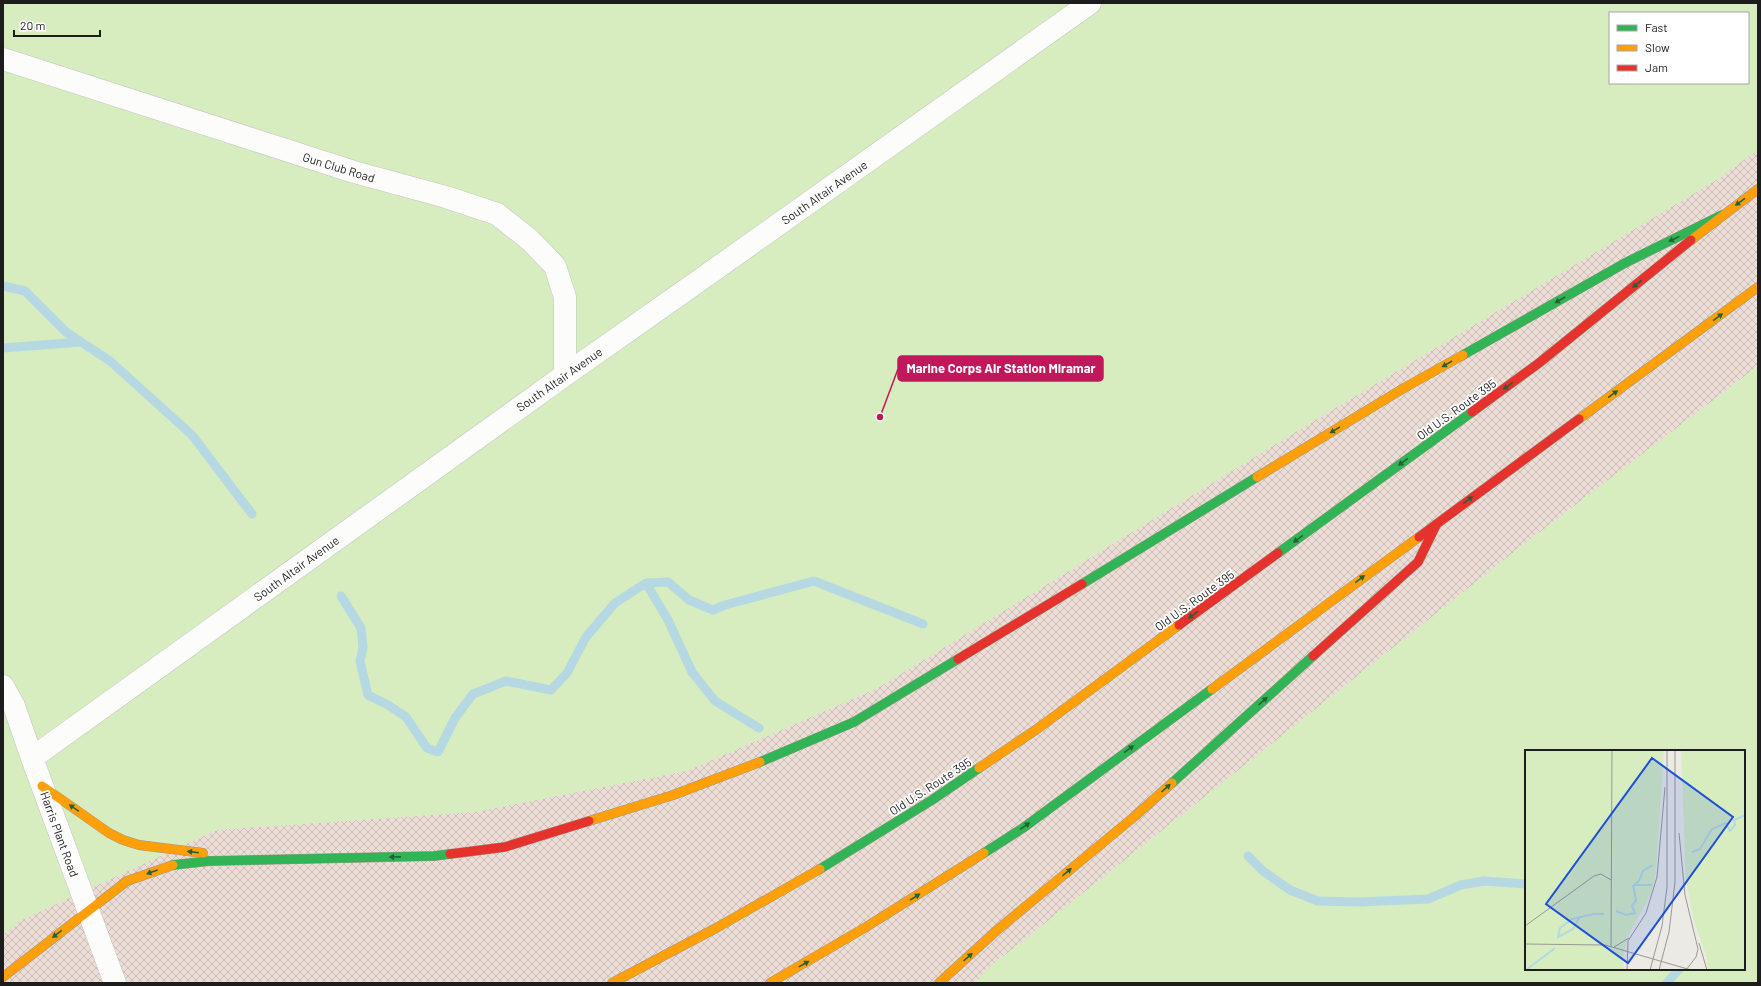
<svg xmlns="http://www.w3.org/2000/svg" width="1761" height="986" font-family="Barlow,sans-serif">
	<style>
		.military { fill: url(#military-cross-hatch); fill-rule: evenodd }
		.grass { fill: #d7edc0; fill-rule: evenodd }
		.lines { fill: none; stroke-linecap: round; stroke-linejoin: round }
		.stream { stroke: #b5d8e2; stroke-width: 9 }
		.street-casing { stroke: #c4c4c1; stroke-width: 23 }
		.fast-casing { stroke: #a29882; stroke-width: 10 }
		.slow-casing { stroke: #a29882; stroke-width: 10 }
		.jam-casing { stroke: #a29882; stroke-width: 10 }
		.street { stroke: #fcfcfb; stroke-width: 22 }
		.fast { stroke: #30b455; stroke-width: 9 }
		.slow { stroke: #ff9f0a; stroke-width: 9 }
		.jam { stroke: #e5322d; stroke-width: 9 }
		.oneway { fill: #266136 }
		.labels { text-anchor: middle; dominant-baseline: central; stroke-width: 3.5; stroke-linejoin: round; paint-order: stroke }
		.street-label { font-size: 12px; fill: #1d1d1d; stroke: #fff }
		.inset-river { fill: none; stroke: #b5d8e2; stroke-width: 2 }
		.inset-road { fill: none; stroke: #999894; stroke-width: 1 }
		.view { fill: #1d4ed8; fill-opacity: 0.15; stroke: #1d4ed8; stroke-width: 2 }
		.inset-edge { fill: none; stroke: #1d1d1d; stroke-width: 2 }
		.leader { fill: none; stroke: #c2185b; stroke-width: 1.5 }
		.callout-dot { fill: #c2185b; stroke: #fff; stroke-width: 1.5 }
		.callout { fill: #c2185b; stroke: #c2185b; stroke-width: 1.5 }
		.callout-label { font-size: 13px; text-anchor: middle; font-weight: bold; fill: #fff }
	</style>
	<defs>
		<pattern id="military-cross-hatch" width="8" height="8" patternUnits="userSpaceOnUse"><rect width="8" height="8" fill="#ecded7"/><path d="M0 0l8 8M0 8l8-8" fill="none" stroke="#cabeb8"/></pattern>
	</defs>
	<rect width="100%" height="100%" fill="#eceae4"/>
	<!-- military -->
	<path class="military" d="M3,3H1758V983H3ZM1610,13H1748V83H1610ZM1526,751H1744V969H1526Z"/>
	<!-- grass -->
	<path class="grass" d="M3,3H1758V150L1715,181L1312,422L878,688L687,771L475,812L217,830L20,921L3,935ZM1610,13H1748V83H1610Z
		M1758,366V983H975L987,969L1520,547ZM1526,751H1744V969H1526Z"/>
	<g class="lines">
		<!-- stream -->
		<path class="stream" d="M3,286L25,291L66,332L110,361L192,435L252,514
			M3,348L81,342
			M646,583L668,620L692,672L715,701L759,728
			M341,596L361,628L363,648L360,661L368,695L388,705L406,717L427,748L438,752L455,718L473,694L506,681L551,690L567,673L586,637L615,603L646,583L668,582L689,600L713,610L725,605L814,581L923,624
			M1248,856L1263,871L1290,890L1318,901L1359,902L1428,899L1461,885L1484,881L1526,884
			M1667,983L1679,969"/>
		<!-- street casing -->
		<g class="street-casing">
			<path id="street" d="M3,59L354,172L446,197L497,214L530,240L555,266L565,297V375
				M3,686L14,706L32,758L115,983
				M32,758L565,375L693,285L1090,3"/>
		</g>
		<!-- fast casing -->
		<g class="fast-casing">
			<path id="fast" d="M1463,355L1625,263L1722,215
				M1278,553L1472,412
				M1082,584L1257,477
				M760,762L854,722L958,659
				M1172,783L1313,656
				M984,853L1023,828L1212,689
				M173,865L209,861L434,856L450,854
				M820,869L932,800L979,768"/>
		</g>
		<!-- slow casing -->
		<g class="slow-casing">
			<path id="slow" d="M1691,240L1758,189
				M1579,419L1758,287
				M1257,477L1404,388L1463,355
				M1212,689L1419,537
				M979,768L1037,729L1179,625
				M42,786L109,833L123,840L139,845L203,853
				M589,821L673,795L760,762
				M3,977L127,881L173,865
				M612,983L718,927L820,869
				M770,983L866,927L984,853
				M939,983L996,931L1135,816L1172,783"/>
		</g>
		<!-- jam casing -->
		<g class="jam-casing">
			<path id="jam" d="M1472,412L1539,363L1691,240
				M1419,537L1579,419
				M1179,625L1278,553
				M1313,656L1418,562L1436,525
				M958,659L1082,584
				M450,854L505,847L589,821"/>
		</g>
		<!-- street -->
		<use href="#street" class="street"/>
		<!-- fast -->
		<use href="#fast" class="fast"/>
		<!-- slow -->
		<use href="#slow" class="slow"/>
		<!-- jam -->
		<use href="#jam" class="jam"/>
	</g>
	<!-- one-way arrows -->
	<defs><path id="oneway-solid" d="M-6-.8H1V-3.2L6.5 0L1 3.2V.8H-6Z"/></defs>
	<g class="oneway">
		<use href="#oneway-solid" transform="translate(1740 202) rotate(144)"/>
		<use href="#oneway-solid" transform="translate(1674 239) rotate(154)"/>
		<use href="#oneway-solid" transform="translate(1637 284) rotate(141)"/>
		<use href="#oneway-solid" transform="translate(1560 300) rotate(150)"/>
		<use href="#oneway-solid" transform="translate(1718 317) rotate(-36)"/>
		<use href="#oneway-solid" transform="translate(1447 364) rotate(150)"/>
		<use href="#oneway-solid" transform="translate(1508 386) rotate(144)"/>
		<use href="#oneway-solid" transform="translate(1613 394) rotate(-36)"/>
		<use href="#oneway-solid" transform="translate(1335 430) rotate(149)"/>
		<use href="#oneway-solid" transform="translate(1403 462) rotate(144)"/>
		<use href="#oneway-solid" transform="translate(1468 500) rotate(-36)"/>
		<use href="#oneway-solid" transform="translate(1298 539) rotate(144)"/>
		<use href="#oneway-solid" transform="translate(1360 579) rotate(-37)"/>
		<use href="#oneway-solid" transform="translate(1193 615) rotate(144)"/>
		<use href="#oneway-solid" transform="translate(1263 701) rotate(-42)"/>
		<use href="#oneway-solid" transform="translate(1129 749) rotate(-36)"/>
		<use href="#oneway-solid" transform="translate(1166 788) rotate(-42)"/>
		<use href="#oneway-solid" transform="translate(74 808) rotate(-145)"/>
		<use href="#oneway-solid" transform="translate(1025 826) rotate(-35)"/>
		<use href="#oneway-solid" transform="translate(193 852) rotate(-173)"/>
		<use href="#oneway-solid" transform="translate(395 857) rotate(179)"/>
		<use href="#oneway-solid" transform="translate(152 872) rotate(160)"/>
		<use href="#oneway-solid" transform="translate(1067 872) rotate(-40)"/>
		<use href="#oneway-solid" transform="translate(915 897) rotate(-32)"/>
		<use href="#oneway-solid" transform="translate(57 934) rotate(142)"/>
		<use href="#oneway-solid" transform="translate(968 957) rotate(-42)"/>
		<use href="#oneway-solid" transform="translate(804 964) rotate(-29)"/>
	</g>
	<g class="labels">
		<!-- street labels -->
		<g class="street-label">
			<text transform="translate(339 167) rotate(17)">Gun Club Road</text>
			<text transform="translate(824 192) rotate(-35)">South Altair Avenue</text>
			<text transform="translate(559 379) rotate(-35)">South Altair Avenue</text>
			<text transform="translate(1456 409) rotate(-36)">Old U.S. Route 395</text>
			<text transform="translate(296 568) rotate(-36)">South Altair Avenue</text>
			<text transform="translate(1194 600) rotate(-36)">Old U.S. Route 395</text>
			<text transform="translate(930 786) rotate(-33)">Old U.S. Route 395</text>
			<text transform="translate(60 834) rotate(70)">Harris Plant Road</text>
		</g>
	</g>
	<!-- overview -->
	<g transform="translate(1525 750)">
		<rect width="220" height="220" fill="#eceae4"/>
		<path d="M0,0H139L131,122L126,143L103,186L98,207L99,220H0ZM156,0H220V220H183L182,208L168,168L161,130Z" fill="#d7edc0"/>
		<path class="inset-river" d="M167,102L175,99L187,79L201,73L205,81L210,75L209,70L220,65M109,135L114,131L118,121L128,115M109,135H127M91,161L101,165L110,163L107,156L111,150L108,135M54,168L48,179L33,187L35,178L47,169L69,164H79M1,220L30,198"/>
		<path class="inset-road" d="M154,83L160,145L173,199L171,207L161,220M0,176L69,126L76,124L86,130M174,193L182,220M0,194L80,195L166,220M86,197L87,0M89,197L104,188M102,220L103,191L121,163L132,127L140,37M125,220L137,176L142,137V0M134,220L144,182L150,132V0"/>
		<path class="view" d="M127,8L208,67L103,213L21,154Z"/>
		<rect width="220" height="220" class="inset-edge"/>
	</g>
	<!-- callouts -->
	<path class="leader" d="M880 417L898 369"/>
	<circle class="callout-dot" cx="880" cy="417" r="4"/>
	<rect class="callout" x="898" y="356" width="205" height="25" rx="4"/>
	<g class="callout-label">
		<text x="1001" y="373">Marine Corps Air Station Miramar</text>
	</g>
	<!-- border -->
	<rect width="1761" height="986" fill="none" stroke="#1d1d1d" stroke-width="8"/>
	<!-- legend -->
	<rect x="1609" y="12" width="140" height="72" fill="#ffffff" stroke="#a5a5a5"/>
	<rect x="1617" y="25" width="20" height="6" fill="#30b455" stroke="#a5a5a5"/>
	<text x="1645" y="32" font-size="12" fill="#1d1d1d">Fast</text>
	<rect x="1617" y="45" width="20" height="6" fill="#ff9f0a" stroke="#a5a5a5"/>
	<text x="1645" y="52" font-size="12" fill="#1d1d1d">Slow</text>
	<rect x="1617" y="65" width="20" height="6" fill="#e5322d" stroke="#a5a5a5"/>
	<text x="1645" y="72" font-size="12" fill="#1d1d1d">Jam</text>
	<!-- scale -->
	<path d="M14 30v6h86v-6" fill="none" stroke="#1d1d1d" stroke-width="2"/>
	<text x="20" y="30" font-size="12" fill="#1d1d1d" stroke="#ffffff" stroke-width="3" paint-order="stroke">20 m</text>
</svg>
